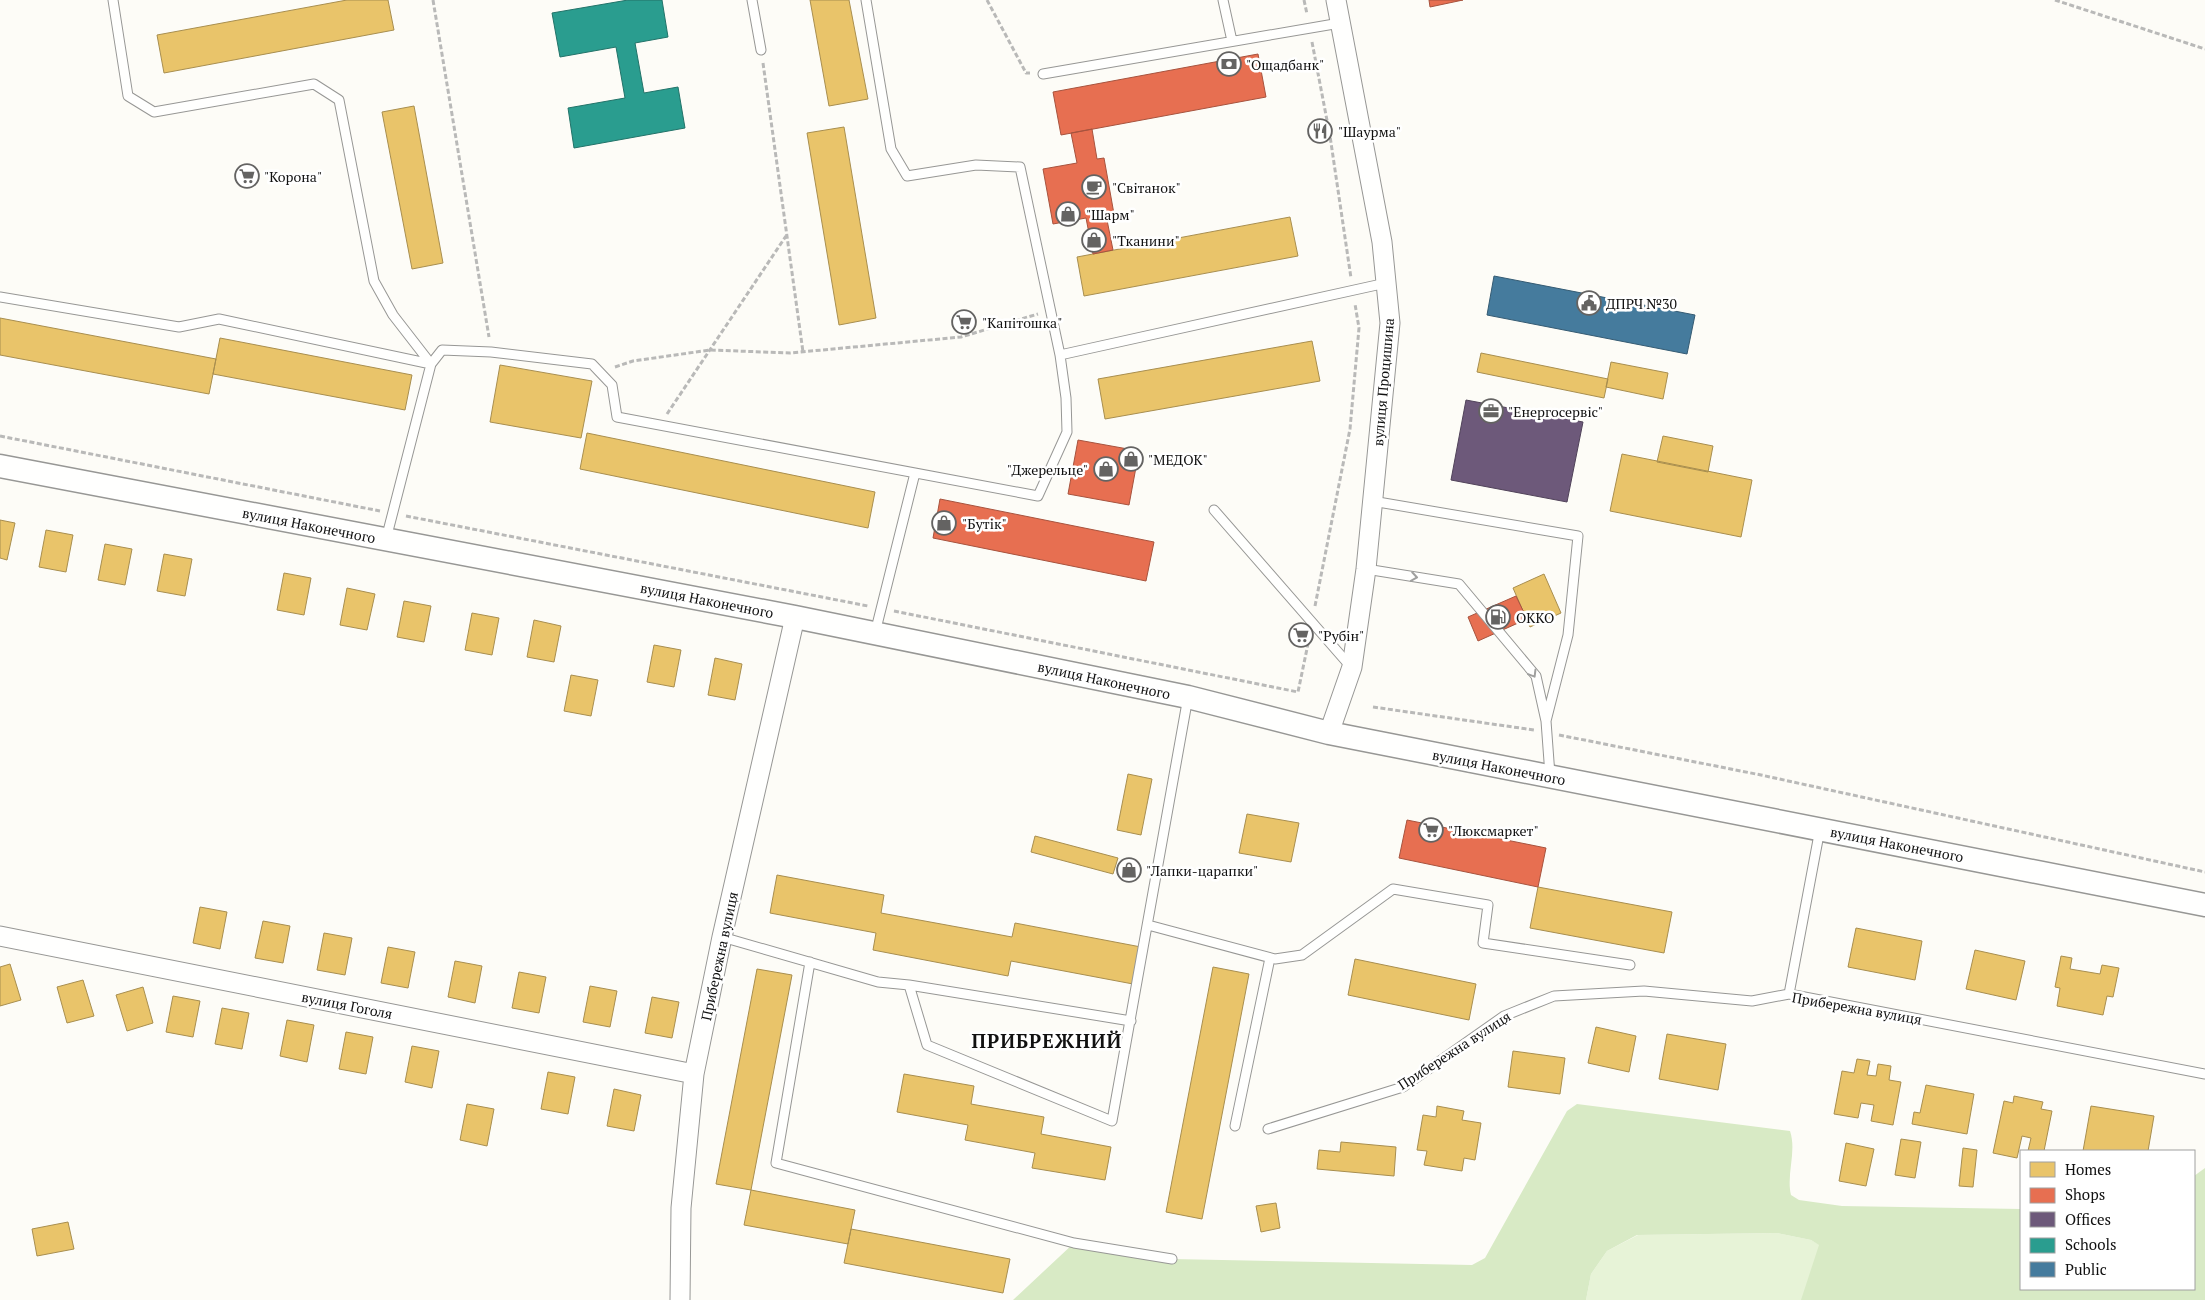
<svg xmlns="http://www.w3.org/2000/svg" width="2205" height="1300" font-family="'PT Serif',serif">
	<style>
		.green { fill: #e7f3d7 }
		.forest { fill: #d8eac5 }
		.homes { fill: #e9c46a; stroke: #a88e4f }
		.shops { fill: #e76f51; stroke: #a7533e }
		.offices { fill: #6d597a; stroke: #51435a }
		.schools { fill: #2a9d8f; stroke: #227369 }
		.public { fill: #457b9d; stroke: #355b73 }
		.lines { fill: none; stroke-linecap: round; stroke-linejoin: round }
		.service-casing { stroke: #979795; stroke-width: 11 }
		.minor-casing { stroke: #979795; stroke-width: 21 }
		.tertiary-casing { stroke: #979795; stroke-width: 25 }
		.path { stroke: #b9b9b8; stroke-width: 3; stroke-dasharray: 5 2.5; stroke-linecap: butt }
		.service { stroke: #fffffe; stroke-width: 9 }
		.minor { stroke: #fffffe; stroke-width: 19 }
		.tertiary { stroke: #fffffe; stroke-width: 22 }
		.oneway { stroke: #a0a09f }
		.labels { text-anchor: middle; dominant-baseline: central; stroke-width: 5; stroke-linejoin: round; paint-order: stroke }
		.poi-label { font-size: 14px; fill: #111; stroke: #fff; text-anchor: start }
		.street-label { font-size: 14px; fill: #111; stroke: #fff }
		.district-label { font-size: 19px; font-weight: bold; letter-spacing: 1px; fill: #111; stroke: #fff }
	</style>
	<rect width="100%" height="100%" fill="#fdfcf7"/>
	<!-- green -->
	<path class="green" d="M1777,1233L1811,1240L1827,1249L1862,1300H1586L1591,1274L1607,1251L1638,1235Z"/>
	<!-- forest -->
	<path class="forest" d="M1577,1104L1790,1131C1797,1152 1786,1174 1791,1195L1799,1200L1842,1206L2021,1209V1289H2194V1176L2205,1168V1300H1801L1819,1245L1811,1240L1777,1233L1637,1235L1607,1251L1591,1274L1586,1300H1013L1074,1243L1172,1259L1472,1265L1485,1258L1567,1111Z"/>
	<!-- homes -->
	<path class="homes" d="M347,0H388L394,30L164,73L157,35Z
		M810,0H849L868,99L829,106Z
		M414,106L443,263L412,269L382,112Z
		M844,127L876,318L839,325L807,133Z
		M1290,217L1298,256L1084,296L1077,257Z
		M0,318L216,359L209,394L0,355Z
		M220,338L412,375L405,410L213,374Z
		M1312,341L1320,381L1105,419L1098,379Z
		M1481,353L1608,379L1604,398L1477,372Z
		M1611,362L1668,373L1663,399L1606,387Z
		M500,365L592,381L581,438L490,422Z
		M587,433L875,492L868,528L580,469Z
		M1663,436L1713,446L1708,472L1657,462Z
		M1622,454L1752,480L1741,537L1610,511Z
		M0,520L15,523L7,560L0,558Z
		M46,530L73,535L66,572L39,567Z
		M105,544L132,549L125,585L98,580Z
		M164,554L192,559L185,596L157,591Z
		M284,573L311,578L304,615L277,610Z
		M1544,574L1561,613L1530,627L1513,588Z
		M347,588L375,594L367,630L340,625Z
		M404,601L431,606L424,642L397,637Z
		M472,613L499,618L492,655L465,650Z
		M534,620L561,626L554,662L527,657Z
		M654,645L681,650L674,687L647,682Z
		M715,658L742,664L735,700L708,695Z
		M571,675L598,680L591,716L564,711Z
		M1128,774L1152,779L1141,835L1117,830Z
		M1247,814L1299,823L1291,862L1239,853Z
		M1035,836L1118,858L1113,874L1031,852Z
		M777,875L884,895L881,913L1012,937L1015,923L1141,947L1133,984L1011,961L1008,976L873,950L876,933L770,913Z
		M1538,887L1672,912L1664,953L1530,928Z
		M200,907L227,912L220,949L193,943Z
		M263,921L290,926L283,963L255,958Z
		M1856,928L1922,941L1915,980L1848,967Z
		M324,933L352,938L345,975L317,970Z
		M388,947L415,952L408,988L381,983Z
		M1975,950L2025,961L2016,1000L1966,989Z
		M2061,956L2072,958L2070,969L2100,974L2102,965L2119,968L2113,997L2107,996L2103,1015L2057,1006L2060,988L2055,987Z
		M1355,959L1476,984L1469,1020L1348,995Z
		M455,961L482,966L475,1003L448,997Z
		M10,964L21,1000L0,1006V967Z
		M1213,967L1249,974L1202,1219L1166,1212Z
		M757,969L792,975L751,1190L716,1184Z
		M519,972L546,977L539,1013L512,1008Z
		M83,980L94,1016L67,1023L57,987Z
		M590,986L617,991L610,1027L583,1022Z
		M143,987L153,1023L127,1031L116,995Z
		M173,996L200,1001L193,1037L166,1032Z
		M652,997L679,1002L672,1038L645,1033Z
		M222,1008L249,1013L242,1049L215,1044Z
		M287,1020L314,1025L307,1062L280,1056Z
		M1596,1027L1636,1036L1629,1072L1588,1063Z
		M346,1032L373,1037L366,1074L339,1069Z
		M1667,1034L1726,1044L1718,1090L1659,1079Z
		M412,1046L439,1051L432,1088L405,1082Z
		M1513,1051L1565,1058L1560,1094L1508,1087Z
		M1857,1059L1870,1061L1867,1075L1876,1076L1878,1064L1891,1066L1889,1080L1901,1082L1893,1125L1871,1121L1874,1105L1861,1103L1858,1118L1834,1114L1842,1071L1854,1073Z
		M548,1072L575,1077L568,1114L541,1109Z
		M904,1074L974,1086L971,1104L1044,1117L1041,1134L1111,1147L1105,1180L1032,1168L1035,1153L965,1140L968,1125L897,1112Z
		M1926,1085L1974,1094L1967,1134L1912,1124L1914,1112L1920,1113Z
		M614,1089L641,1095L634,1131L607,1126Z
		M2014,1096L2043,1102L2041,1109L2052,1111L2044,1151H2028L2031,1138L2022,1136L2017,1158L1993,1153L2004,1101L2013,1103Z
		M467,1104L494,1109L487,1146L460,1140Z
		M1437,1106L1464,1111L1462,1120L1481,1123L1475,1160L1464,1158L1462,1171L1424,1165L1427,1151L1417,1150L1423,1115L1436,1117Z
		M2091,1106L2154,1116L2148,1151H2083Z
		M1901,1139L1921,1142L1915,1178L1895,1175Z
		M1341,1142L1396,1147L1394,1176L1317,1169L1319,1150L1340,1152Z
		M1846,1143L1874,1149L1866,1186L1839,1181Z
		M1963,1148L1977,1150L1973,1187L1959,1186Z
		M751,1190L855,1210L848,1244L744,1225Z
		M1276,1203L1280,1228L1261,1232L1256,1206Z
		M68,1222L74,1249L37,1256L32,1229Z
		M851,1229L1010,1259L1003,1293L844,1263Z"/>
	<!-- shops -->
	<path class="shops" d="M1429,0H1463L1430,7Z
		M1258,54L1266,97L1061,135L1053,92Z
		M1092,129L1097,159L1104,158L1114,214L1106,215L1113,250L1093,254L1086,218L1053,224L1043,169L1077,163L1071,133Z
		M1078,440L1139,451L1129,505L1068,494Z
		M940,499L1154,542L1146,581L933,538Z
		M1516,596L1527,619L1478,641L1468,617Z
		M1407,820L1546,848L1538,887L1399,858Z"/>
	<!-- offices -->
	<path class="offices" d="M1466,400L1583,422L1567,502L1451,480Z"/>
	<!-- schools -->
	<path class="schools" d="M628,0H662L668,37L635,43L644,93L678,87L685,128L574,148L568,108L625,98L616,47L560,57L552,13Z"/>
	<!-- public -->
	<path class="public" d="M1494,276L1695,315L1687,354L1487,315Z"/>
	<g class="lines">
		<!-- service casing -->
		<g class="service-casing">
			<path id="service" d="M113,0L128,96L154,112L314,84L339,100L374,281L393,315L431,364L386,539
				M752,0L761,50
				M1223,0L1232,41
				M1043,74L1340,23
				M0,297L179,327L219,319L431,364L442,350L491,352L592,364L612,385L617,417L1038,496L1067,432L1066,398L1060,355L1020,167L976,165L907,176L891,149L866,0
				M1060,355L1386,283
				M1372,501L1578,536L1568,635L1546,721
				M1214,510L1351,667
				M1366,569L1459,584L1536,676L1546,721L1550,775
				M875,633L915,473
				M1148,925L1275,959L1302,955L1393,889L1488,905L1483,943L1630,965
				M722,937L878,982L909,985L927,1045L1112,1121L1188,697
				M810,962L776,1163L1074,1243L1172,1259
				M909,985L1131,1021
				M1789,994L1820,829
				M1235,1126L1270,958
				M1268,1129L1403,1087L1504,1016L1554,996L1644,991L1752,1001L1789,994L2205,1074"/>
		</g>
		<!-- minor casing -->
		<g class="minor-casing">
			<path id="minor" d="M1329,733L1352,667L1366,569L1390,323L1382,242L1336,0
				M0,936L694,1074
				M680,1300L681,1208L694,1074L722,937L795,617"/>
		</g>
		<!-- tertiary casing -->
		<g class="tertiary-casing">
			<path id="tertiary" d="M0,466L795,617L1188,697L1329,733L2205,905"/>
		</g>
		<!-- path -->
		<path class="path" d="M433,0L489,337
			M987,0L1026,73H1030
			M1304,0L1307,14
			M2055,0L2205,49
			M1312,42L1330,136L1351,278
			M763,63L803,352
			M615,367L633,361L710,350L790,353L961,337L1038,314
			M667,414L786,236
			M0,436L380,511
			M406,516L868,606
			M1315,606L1350,429L1359,328L1355,304
			M894,611L1298,692L1309,639
			M1373,707L1534,730
			M1559,735L1761,775L2205,872"/>
		<!-- service -->
		<use href="#service" class="service"/>
		<!-- minor -->
		<use href="#minor" class="minor"/>
		<!-- tertiary -->
		<use href="#tertiary" class="tertiary"/>
	</g>
	<!-- one-way arrows -->
	<defs><path id="oneway-chevron" d="M-2-3.5L2.5 0L-2 3.5" fill="none" stroke-width="1.6" stroke-linecap="round" stroke-linejoin="round" transform="scale(1.25)"/></defs>
	<g class="oneway">
		<use href="#oneway-chevron" transform="translate(1414 577) rotate(9)"/>
		<use href="#oneway-chevron" transform="translate(1533 674) rotate(59)"/>
	</g>
	<!-- icons -->
	<defs>
		<g id="bank-ring" transform="scale(1.25)"><circle r="9.5" fill="#fff" stroke="#646362" stroke-width="1.5"/><path d="M-6-4H6V4H-6ZM0-2.3a2.3 2.3 0 1 0 0 4.6a2.3 2.3 0 1 0 0-4.6Z" fill="#646362"/></g>
		<g id="restaurant-ring" transform="scale(1.25)"><circle r="9.5" fill="#fff" stroke="#646362" stroke-width="1.5"/><path d="M-5-6h1v4h1v-4h1v4h1v-4h1v5L-1.5 .5V6h-2V.5L-5-1ZM5-6V6H3V1.5H1.5Q1.5-4 5-6Z" fill="#646362"/></g>
		<g id="supermarket-ring" transform="scale(1.25)"><circle r="9.5" fill="#fff" stroke="#646362" stroke-width="1.5"/><path d="M-6-5.5h2.5l.6 2H6L4.5 2H-2.5L-4.4-4H-6ZM-1.5 3.2a1.3 1.3 0 1 0 .1 0ZM3 3.2a1.3 1.3 0 1 0 .1 0Z" fill="#646362"/></g>
		<g id="cafe-ring" transform="scale(1.25)"><circle r="9.5" fill="#fff" stroke="#646362" stroke-width="1.5"/><path d="M-5.5-4.5H6V0H3Q3 3.5 0 3.5H-2.5Q-5.5 3.5-5.5 0ZM3-3.2v2h1.7v-2ZM-6 4.5H4V6H-6Z" fill="#646362"/></g>
		<g id="shop-ring" transform="scale(1.25)"><circle r="9.5" fill="#fff" stroke="#646362" stroke-width="1.5"/><path d="M-5-2.5h2.3a2.7 3.5 0 0 1 5.4 0H5L5.5 6h-11ZM-1.5-2.5h3a1.5 2.3 0 0 0-3 0Z" fill="#646362"/></g>
		<g id="civic-ring" transform="scale(1.25)"><circle r="9.5" fill="#fff" stroke="#646362" stroke-width="1.5"/><path d="M-.6-6.5H3V-4.5H.6V-3L4-1V1h2V6H-6V1h2V-1L-.6-3ZM-1.2 2.5V6h2.4V2.5Z" fill="#646362"/></g>
		<g id="office-ring" transform="scale(1.25)"><circle r="9.5" fill="#fff" stroke="#646362" stroke-width="1.5"/><path d="M-6-3h4V-5.5h4V-3h4V5H-6ZM-1-4.5V-3h2v-1.5ZM-6 0V1H6V0Z" fill="#646362"/></g>
		<g id="fuel-ring" transform="scale(1.25)"><circle r="9.5" fill="#fff" stroke="#646362" stroke-width="1.5"/><path d="M-5.5-6h7V0h2V4h1.3V-2.5L3-4.5l.8-.8L6-3V5H2.5V1h-1V6h-7ZM-4.2-4.7v3.2H.2V-4.7Z" fill="#646362"/></g>
	</defs>
	<g fill-rule="evenodd">
		<use href="#bank-ring" x="1229" y="64"/>
		<use href="#restaurant-ring" x="1320" y="131"/>
		<use href="#supermarket-ring" x="247" y="176"/>
		<use href="#cafe-ring" x="1094" y="187"/>
		<use href="#shop-ring" x="1068" y="214"/>
		<use href="#shop-ring" x="1094" y="240"/>
		<use href="#civic-ring" x="1589" y="303"/>
		<use href="#supermarket-ring" x="964" y="322"/>
		<use href="#office-ring" x="1491" y="411"/>
		<use href="#shop-ring" x="1131" y="459"/>
		<use href="#shop-ring" x="1106" y="469"/>
		<use href="#shop-ring" x="944" y="523"/>
		<use href="#fuel-ring" x="1498" y="617"/>
		<use href="#supermarket-ring" x="1301" y="635"/>
		<use href="#supermarket-ring" x="1431" y="830"/>
		<use href="#shop-ring" x="1129" y="870"/>
	</g>
	<g class="labels">
		<!-- poi labels -->
		<g class="poi-label">
			<text x="1246" y="64">"Ощадбанк"</text>
			<text x="1338" y="131">"Шаурма"</text>
			<text x="264" y="176">"Корона"</text>
			<text x="1112" y="187">"Світанок"</text>
			<text x="1086" y="214">"Шарм"</text>
			<text x="1112" y="240">"Тканини"</text>
			<text x="1606" y="303">ДПРЧ №30</text>
			<text x="982" y="322">"Капітошка"</text>
			<text x="1508" y="411">"Енергосервіс"</text>
			<text x="1148" y="459">"МЕДОК"</text>
			<text x="1088" y="469" text-anchor="end">"Джерельце"</text>
			<text x="962" y="523">"Бутік"</text>
			<text x="1516" y="617">ОККО</text>
			<text x="1318" y="635">"Рубін"</text>
			<text x="1448" y="830">"Люксмаркет"</text>
			<text x="1146" y="870">"Лапки-царапки"</text>
		</g>
		<!-- street labels -->
		<g class="street-label">
			<text transform="translate(1383 382) rotate(-85)">вулиця Процишина</text>
			<text transform="translate(309 525) rotate(11)">вулиця Наконечного</text>
			<text transform="translate(707 600) rotate(11)">вулиця Наконечного</text>
			<text transform="translate(1104 680) rotate(12)">вулиця Наконечного</text>
			<text transform="translate(1499 767) rotate(11)">вулиця Наконечного</text>
			<text transform="translate(1897 844) rotate(11)">вулиця Наконечного</text>
			<text transform="translate(719 956) rotate(-78)">Прибережна вулиця</text>
			<text transform="translate(347 1005) rotate(11)">вулиця Гоголя</text>
			<text transform="translate(1857 1008) rotate(10)">Прибережна вулиця</text>
			<text transform="translate(1454 1050) rotate(-33)">Прибережна вулиця</text>
		</g>
		<!-- district labels -->
		<g class="district-label">
			<text x="1047" y="1040">ПРИБРЕЖНИЙ</text>
		</g>
	</g>
	<!-- legend -->
	<rect x="2020" y="1150" width="175" height="140" fill="#ffffff" stroke="#a0a0a0"/>
	<rect x="2030" y="1162" width="25" height="15" fill="#e9c46a" stroke="#a0a0a0"/>
	<text x="2065" y="1175" font-size="15" fill="#111111">Homes</text>
	<rect x="2030" y="1188" width="25" height="15" fill="#e76f51" stroke="#a0a0a0"/>
	<text x="2065" y="1200" font-size="15" fill="#111111">Shops</text>
	<rect x="2030" y="1212" width="25" height="15" fill="#6d597a" stroke="#a0a0a0"/>
	<text x="2065" y="1225" font-size="15" fill="#111111">Offices</text>
	<rect x="2030" y="1238" width="25" height="15" fill="#2a9d8f" stroke="#a0a0a0"/>
	<text x="2065" y="1250" font-size="15" fill="#111111">Schools</text>
	<rect x="2030" y="1262" width="25" height="15" fill="#457b9d" stroke="#a0a0a0"/>
	<text x="2065" y="1275" font-size="15" fill="#111111">Public</text>
</svg>
